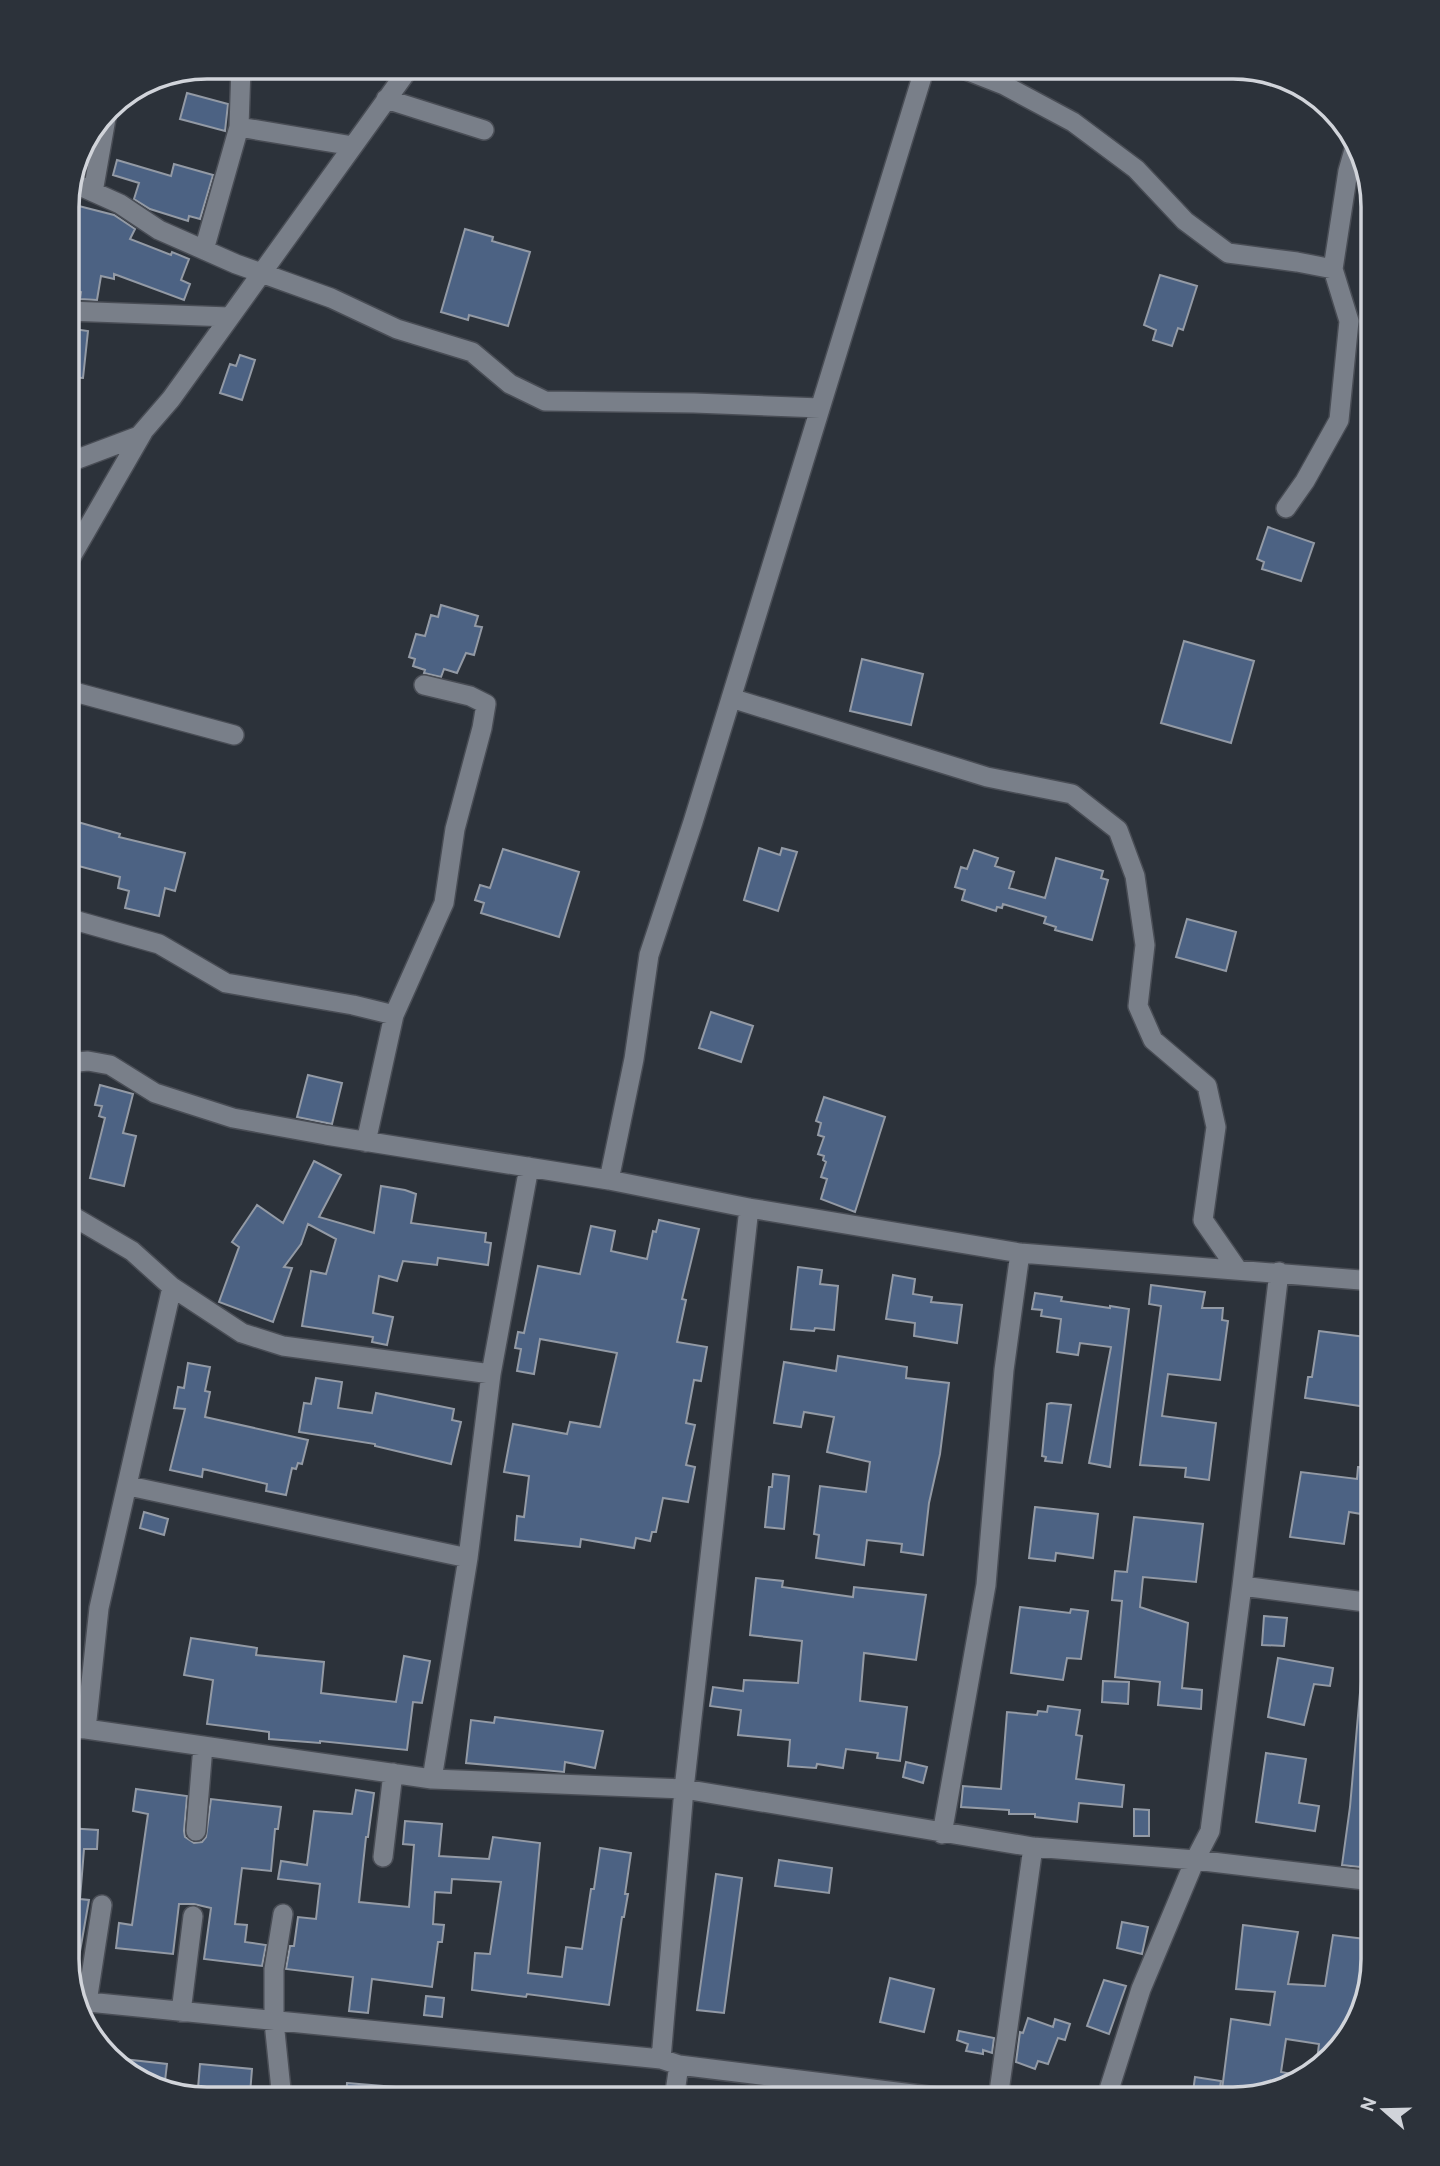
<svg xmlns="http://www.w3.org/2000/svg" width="1440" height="2166" font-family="Overpass,sans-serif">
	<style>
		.building { fill: #4c6283; stroke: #939aa5; stroke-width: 2 }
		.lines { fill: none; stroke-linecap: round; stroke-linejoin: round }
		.street-casing { stroke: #494d55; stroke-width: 22 }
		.street { stroke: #797f89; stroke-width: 19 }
		.rim { fill: none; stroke: #d1d4da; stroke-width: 3.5 }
	</style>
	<rect width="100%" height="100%" fill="#2c323a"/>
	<!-- building -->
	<path class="building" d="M187,93L228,104L225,131L180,119Z
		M117,160L171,176L174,164L213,175L200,219L189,216L188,221L150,209L134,199L139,183L113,175Z
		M67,203L114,215L135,229L130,239L171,255L172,252L189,259L181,280L190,284L184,300L114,274V279L101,276L97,300L80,299L81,292L67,290Z
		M465,229L493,237L492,241L530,252L508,326L469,315L468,320L441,312Z
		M1160,275L1197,286L1183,330L1178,328L1172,346L1153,340L1156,330L1144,325Z
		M67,328L88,331L83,378L67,377Z
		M240,355L255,360L242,400L220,393L230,364L236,366Z
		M1268,527L1314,543L1301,581L1262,569L1264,562L1257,559Z
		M441,605L478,616L475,626L482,627L474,655L466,653L457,673L444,669L441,677L424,673L425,670L413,666L415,659L409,657L416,634L425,636L431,615L438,617Z
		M1184,641L1254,661L1231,743L1161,723Z
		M862,659L923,674L911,725L850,711Z
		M67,819L120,834L119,837L185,853L175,891L165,888L159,916L125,908L129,891L118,888L120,877L67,863Z
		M759,848L780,855L782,848L797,852L778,911L744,900Z
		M503,849L579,872L559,937L481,913L484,903L475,900L480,885L490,888Z
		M974,850L998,858L995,866L1014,872L1009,888L1045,898L1056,858L1103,871L1101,878L1108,880L1092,940L1055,930L1056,927L1044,923L1046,917L1003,904L1002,908L997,907L996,911L962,900L965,890L955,887L961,867L967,869Z
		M1187,919L1236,932L1226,971L1176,957Z
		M711,1012L753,1026L741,1062L699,1048Z
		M308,1075L342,1083L332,1124L297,1117Z
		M100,1085L133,1094L123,1133L136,1136L124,1186L90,1178L105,1118L99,1116L102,1106L95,1105Z
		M824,1097L885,1117L855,1212L821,1199L827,1179L821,1177L826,1162L823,1160L824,1156L818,1154L824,1137L818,1135L821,1123L816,1121Z
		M314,1161L341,1175L319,1217L374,1233L381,1186L405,1190L416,1194L411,1223L486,1233L485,1242L491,1243L488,1265L438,1258L437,1265L403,1261L397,1281L379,1276L373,1313L393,1317L387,1345L372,1342L373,1337L302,1326L311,1271L326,1274L336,1239L308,1224L301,1244L284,1267L292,1268L273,1322L219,1302L239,1247L232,1242L257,1205L283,1223Z
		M659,1220L699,1229L682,1299L686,1300L677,1342L707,1347L701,1381L694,1380L686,1423L695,1425L686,1465L695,1467L688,1502L663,1498L656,1532H652L650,1541L636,1538L634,1548L581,1539L580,1547L515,1540L517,1516L524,1517L529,1476L504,1472L513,1424L567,1434L570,1422L600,1427L617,1353L540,1339L534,1374L517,1371L521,1349L515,1348L518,1332L524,1333L538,1266L580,1274L591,1226L615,1231L611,1251L647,1259L653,1231L656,1232Z
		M798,1267L822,1270L820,1284L838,1286L834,1330L815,1328L814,1331L791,1329Z
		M893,1275L915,1279L913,1294L932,1297L931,1302L962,1305L957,1343L914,1336L915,1323L886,1319Z
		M1151,1285L1205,1292L1202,1308H1223L1222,1320L1228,1321L1220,1380L1168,1374L1162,1416L1216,1423L1209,1480L1185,1477L1186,1468L1140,1465L1161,1306L1149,1304Z
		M1035,1293L1062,1297L1061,1301L1110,1308V1306L1129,1309L1110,1467L1089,1463L1111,1347L1080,1343L1078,1355L1057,1352L1061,1319L1041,1316L1042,1310L1032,1309Z
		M1319,1331L1373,1338V1362L1367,1407L1305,1398L1308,1377H1312Z
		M838,1356L907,1367L906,1378L949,1383L940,1454L929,1503L923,1555L901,1552L902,1544L867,1540L864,1565L816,1558L819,1535L814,1534L820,1486L866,1492L870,1462L827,1452L834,1417L804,1412L801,1427L774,1423L784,1362L836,1371Z
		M188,1363L210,1367L205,1391L210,1392L205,1417L308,1440L302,1464L298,1463L296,1469L292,1468L286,1495L266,1491L267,1484L203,1469L202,1477L170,1470L185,1409L174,1408L178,1387L184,1388Z
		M316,1378L342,1382L338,1408L372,1413L376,1393L454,1409L452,1420L461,1422L451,1464L375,1446V1444L299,1432L304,1403L311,1404Z
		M1051,1403L1071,1405L1062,1463L1045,1461L1046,1457L1042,1456L1047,1404Z
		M1358,1467L1373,1468V1516L1349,1512L1344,1544L1290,1537L1301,1472L1357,1479Z
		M773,1474L789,1476L784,1529L765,1527L769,1487H772Z
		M1035,1507L1098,1514L1093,1558L1056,1553L1055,1561L1029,1558Z
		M144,1512L168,1519L164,1535L140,1528Z
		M1134,1517L1203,1524L1196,1582L1143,1577L1140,1607L1188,1623L1182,1688L1202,1690L1201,1709L1158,1705L1160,1682L1115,1677L1122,1601L1112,1600L1115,1571L1127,1572Z
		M756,1578L783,1581L782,1587L853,1597L854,1587L926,1595L916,1660L864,1653L860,1701L907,1707L900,1761L877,1758L878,1753L846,1749L843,1768L817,1764L816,1768L788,1766L790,1740L738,1735L741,1710L710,1706L713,1687L743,1691L744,1680L798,1683L802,1641L750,1635Z
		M1020,1607L1070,1613L1071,1609L1088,1611L1081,1659L1067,1658L1063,1680L1011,1673Z
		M1264,1616L1287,1618L1284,1646L1262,1645Z
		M191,1638L257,1648L256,1655L324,1662L321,1693L396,1702L404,1656L430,1661L422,1703L413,1702L407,1750L320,1741V1743L269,1739V1732L207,1724L213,1680L184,1675Z
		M1278,1658L1333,1668L1330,1686L1314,1684L1304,1725L1268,1717Z
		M1362,1670H1373V1854L1363,1853L1360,1867L1342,1865L1350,1807Z
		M1103,1681L1129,1682L1128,1704L1102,1702Z
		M1048,1706L1080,1710L1076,1735L1082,1736L1076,1779L1124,1785L1122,1807L1079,1803L1077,1822L1035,1817V1814H1009V1810L961,1807L963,1786L1001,1789L1007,1712L1037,1715L1038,1711L1047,1712Z
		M495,1717L603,1731L595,1768L565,1762L564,1772L466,1763L471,1720L494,1723Z
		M1266,1753L1306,1759L1299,1803L1319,1806L1315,1831L1256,1822Z
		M906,1762L927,1767L923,1783L903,1777Z
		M136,1789L187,1796L184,1831L185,1837L194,1843L202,1842L206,1837L211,1799L281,1807L278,1829H275L271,1871L242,1868L235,1924L247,1925L245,1942L266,1945L262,1966L204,1959L211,1908L194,1904H179L173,1954L116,1948L119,1923L132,1925L148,1814L133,1811Z
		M356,1790L374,1793L368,1837H366L359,1902L409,1907L414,1845L403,1844L405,1821L442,1824L439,1856L489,1859L493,1837L540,1843L528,1973L562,1977L566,1947L582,1949L591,1889H594L600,1848L631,1853L625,1894H628L624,1917H622L609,2005L527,1994L526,1997L472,1990L475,1953L490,1954L501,1882L452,1879L451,1893L435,1892L433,1924L444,1925L442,1942H438L432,1987L372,1979L368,2013L349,2011L353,1977L286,1969L290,1946H294L298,1917L316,1919L320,1884L278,1879L281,1861L307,1865L314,1811L352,1814Z
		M1134,1809L1149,1810V1836H1134Z
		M67,1828L98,1830L97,1849H84L80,1899L89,1900L76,1974L70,1973L66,1959Z
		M779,1860L832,1868L829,1893L775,1886Z
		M716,1874L742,1878L724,2013L697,2010Z
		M1122,1922L1148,1927L1142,1954L1117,1948Z
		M1243,1925L1298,1932L1288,1984L1325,1986L1333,1935L1373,1940V1959L1356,2025L1343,2023L1340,2044L1316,2068L1319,2044L1286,2039L1281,2072L1307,2077L1303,2081L1252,2095L1222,2090L1231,2019L1270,2025L1275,1992L1236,1989Z
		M890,1978L934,1989L924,2032L880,2022Z
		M1104,1980L1126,1986L1109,2034L1087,2026Z
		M426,1996L444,1998L442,2017L424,2015Z
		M1028,2018L1053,2027L1055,2019L1070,2024L1065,2040L1058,2038L1048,2064L1038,2061L1035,2069L1016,2062L1020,2032L1023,2033Z
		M959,2031L994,2038L992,2053L983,2050V2054L966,2051L968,2044L957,2040Z
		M114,2058L167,2064L165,2081L145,2079L144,2083L136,2080Z
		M200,2064L252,2069L250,2094L198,2088Z
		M1195,2077L1221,2081L1218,2099H1192Z
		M347,2083L395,2087V2099H346Z"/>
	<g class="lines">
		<!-- street casing -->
		<g class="street-casing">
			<path id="street" d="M958,67L1004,85L1073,122L1136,169L1185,221L1228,253L1297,262L1333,269
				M386,99L484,130
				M239,127L353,146
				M71,182L120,204L159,230L236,264L331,298L397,329L472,352L510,384L545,401L694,403L820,408
				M93,192L108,107
				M204,250L239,127L241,67
				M67,311L229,317
				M67,463L139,436L171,399L410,67
				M1286,508L1305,481L1339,420L1349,321L1333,269L1348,171L1356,143
				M67,564L143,432
				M67,690L234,735
				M731,698L987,777L1072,794L1118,830L1135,876L1145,945L1138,1006L1153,1040L1207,1086L1216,1127L1203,1220L1237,1269
				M67,918L159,944L226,983L353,1005L394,1015
				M67,1063L88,1061L110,1065L155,1093L233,1118L326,1135L609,1180L749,1208L1020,1253L1373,1281
				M366,1142L394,1015L444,903L455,829L482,728L486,704L470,696L424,685
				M609,1180L634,1059L649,955L693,822L925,67
				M67,1213L132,1251L172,1287L242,1333L283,1346L491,1374
				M129,1486L468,1558
				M1242,1586L1373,1603
				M67,1728L86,1729L432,1779L684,1789L1033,1847L1195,1860L1373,1881
				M86,1729L99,1608L172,1287
				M432,1779L468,1558L491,1374L529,1167
				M196,1831L203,1746
				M942,1834L986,1585L1004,1370L1020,1253
				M383,1857L393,1773
				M78,2001L661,2059L679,2065L953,2099
				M87,2002L102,1905
				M181,2012L193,1916
				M661,2059L684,1789L749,1208
				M282,2099L274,2022V1969L283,1914
				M674,2099L679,2065
				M998,2099L1033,1847
				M1106,2099L1141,1989L1195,1860L1210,1831L1242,1586L1279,1272"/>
		</g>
		<!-- street -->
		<use href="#street" class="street"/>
	</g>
	<!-- crop -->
	<path d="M0 0H1440V2166H0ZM207 79H1233A128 128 0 0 1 1361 207V1959A128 128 0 0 1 1233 2087H207A128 128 0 0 1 79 1959V207A128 128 0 0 1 207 79Z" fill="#2c323a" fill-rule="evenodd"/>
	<path class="rim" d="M207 79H1233A128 128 0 0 1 1361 207V1959A128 128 0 0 1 1233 2087H207A128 128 0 0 1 79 1959V207A128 128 0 0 1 207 79Z"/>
	<!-- north arrow -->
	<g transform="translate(1384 2110) rotate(290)" stroke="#2c323a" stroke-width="5" paint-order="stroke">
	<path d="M0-5L12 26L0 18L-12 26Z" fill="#d1d4da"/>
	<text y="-10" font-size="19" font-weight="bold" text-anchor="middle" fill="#d1d4da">N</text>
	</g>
</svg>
